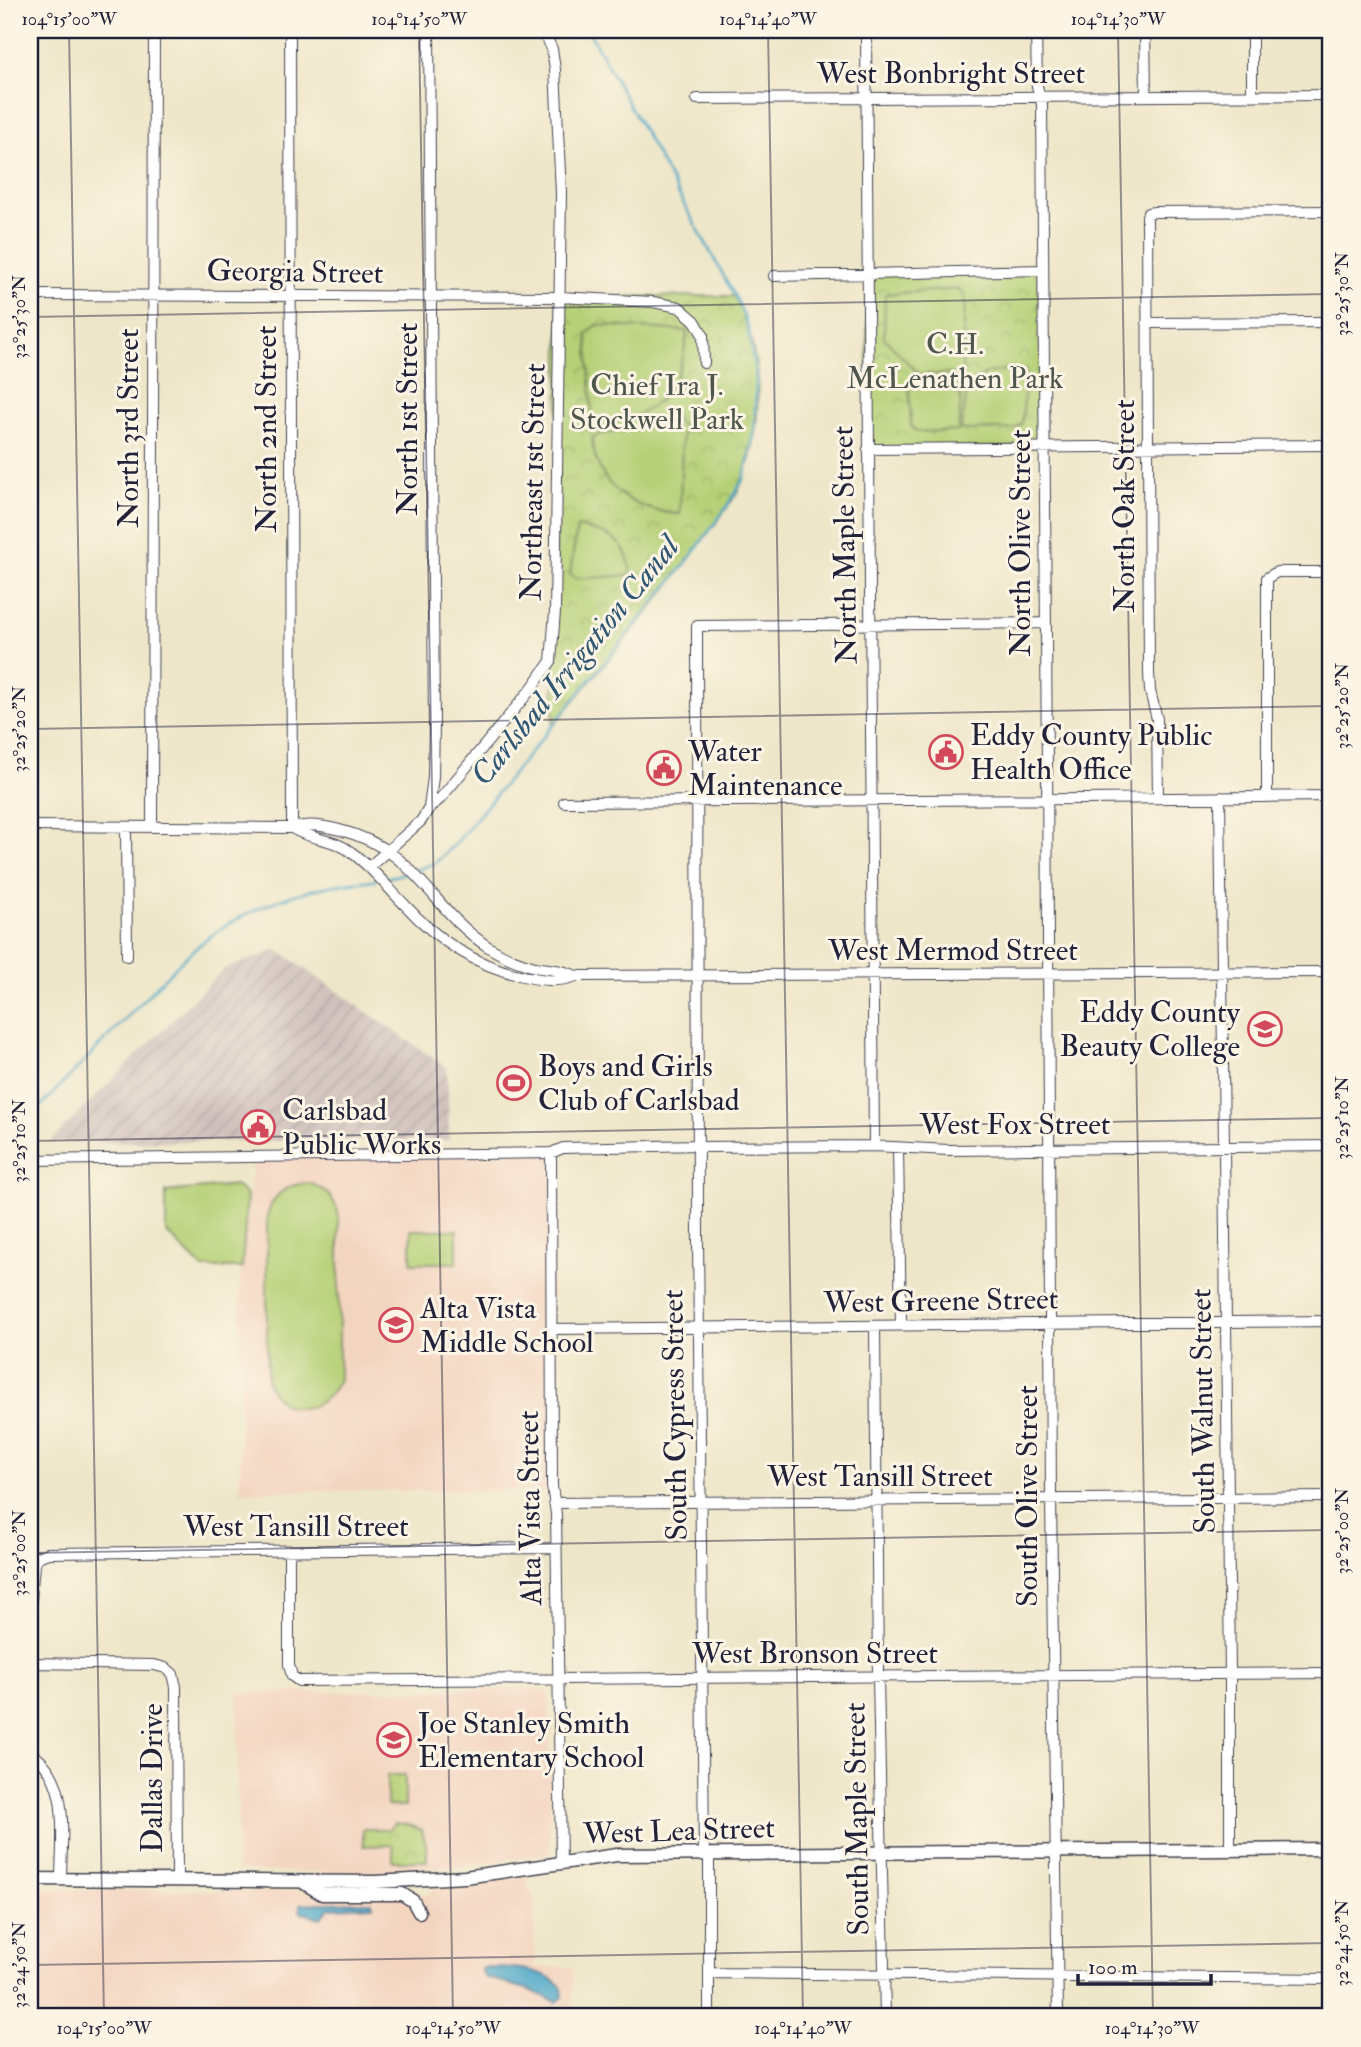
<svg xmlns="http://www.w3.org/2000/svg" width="1361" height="2047" font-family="'IM FELL Double Pica',serif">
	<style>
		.built { fill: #f3d4bf }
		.industrial { fill: url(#industrial-furrows) }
		.park { fill: url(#park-crowns); stroke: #6c7958; stroke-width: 2 }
		.garden { fill: #b5d076; stroke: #6c7958; stroke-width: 2 }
		.water { fill: #48a6c7; stroke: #356481; stroke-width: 2 }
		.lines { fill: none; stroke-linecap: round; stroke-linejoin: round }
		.stream { stroke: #48a6c7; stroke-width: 2.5 }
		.minor-casing { stroke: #413f50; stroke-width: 12 }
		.major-casing { stroke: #413f50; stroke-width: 15 }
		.minor { stroke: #fff; stroke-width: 10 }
		.major { stroke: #fff; stroke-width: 12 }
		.ticks { fill: none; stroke: #22223b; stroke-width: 2; stroke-opacity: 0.45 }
		.labels { text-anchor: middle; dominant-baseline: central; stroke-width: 6; stroke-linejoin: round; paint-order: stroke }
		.street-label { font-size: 30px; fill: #22223b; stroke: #fcf5e5 }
		.park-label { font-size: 30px; fill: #4e564d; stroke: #fcf5e5 }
		.poi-label { font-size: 30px; fill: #22223b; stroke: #fcf5e5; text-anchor: start }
		.water-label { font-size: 32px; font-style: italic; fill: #315773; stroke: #fcf5e5 }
		.neatline { fill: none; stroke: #22223b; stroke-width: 2.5 }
		.ticks-label { font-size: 18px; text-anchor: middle; fill: #22223b }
	</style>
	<defs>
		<pattern id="industrial-furrows" width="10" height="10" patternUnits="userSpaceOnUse" patternTransform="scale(1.75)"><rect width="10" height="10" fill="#cfc0bb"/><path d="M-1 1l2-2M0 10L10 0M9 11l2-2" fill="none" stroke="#b1a5a2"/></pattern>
		<pattern id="park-crowns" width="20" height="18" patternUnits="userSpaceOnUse" patternTransform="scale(1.75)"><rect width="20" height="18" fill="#b5d076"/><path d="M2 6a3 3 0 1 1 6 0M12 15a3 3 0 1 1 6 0" fill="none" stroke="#9bb267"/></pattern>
	</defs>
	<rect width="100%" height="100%" fill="#fcf5e5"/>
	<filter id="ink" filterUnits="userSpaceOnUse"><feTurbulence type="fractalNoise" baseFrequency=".0143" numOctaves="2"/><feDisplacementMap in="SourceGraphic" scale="14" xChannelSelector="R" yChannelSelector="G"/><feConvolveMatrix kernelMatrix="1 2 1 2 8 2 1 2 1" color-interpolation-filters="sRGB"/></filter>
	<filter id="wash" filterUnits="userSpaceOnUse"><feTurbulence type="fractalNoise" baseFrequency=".00686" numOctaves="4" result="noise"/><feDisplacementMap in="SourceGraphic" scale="28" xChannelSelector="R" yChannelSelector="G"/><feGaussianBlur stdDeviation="1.57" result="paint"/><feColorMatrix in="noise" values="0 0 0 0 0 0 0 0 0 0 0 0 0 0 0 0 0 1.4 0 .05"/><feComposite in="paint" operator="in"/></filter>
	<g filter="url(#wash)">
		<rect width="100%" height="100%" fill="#eee6c8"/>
		<!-- built -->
		<path class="built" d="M551,1153L552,1490L240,1491V1276L254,1157Z
			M545,1689L549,1696L551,1785L549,1851L547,1854L465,1866L417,1870L343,1873L237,1871L238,1693Z
			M526,1877L534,1902L535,1967H573V2017H30V1890L294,1891L325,1896L427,1895L435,1888Z"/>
		<!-- industrial -->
		<path class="industrial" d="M278,950L447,1068L449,1140L50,1142L224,969Z"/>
		<!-- park -->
		<path class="park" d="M1043,270L1044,447L868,449L867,275Z
			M734,296C763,347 764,422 744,477C736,500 717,520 703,540C657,604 603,665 553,726L560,297Z
			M395,1823L409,1825L422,1830L427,1850V1861H393V1845L363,1846V1829H390Z"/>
		<!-- garden -->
		<path class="garden" d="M959,289L965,296L962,374H919L884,338L885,294Z
			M597,325L687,331C683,389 652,422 593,425L587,334Z
			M1026,369L1022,423L1015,429L961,430L968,384L990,372Z
			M909,382L944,383L961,396L958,431L917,432L911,426Z
			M675,420L684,427V430L682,435L680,514C634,511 596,488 592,438L601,434L656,426Z
			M577,527C608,533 628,539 631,575L577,579L570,574Z
			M308,1183C326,1188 336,1199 339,1217V1379C324,1415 279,1420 267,1380V1217C272,1194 286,1184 308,1183Z
			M235,1185L247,1195L242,1268H202L166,1232V1192Z
			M411,1230H457V1263H411Z
			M387,1775H405V1806H387Z"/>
		<!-- water -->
		<path class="water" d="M324,1903L372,1902L373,1906L330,1908L321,1918L300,1912V1904Z
			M487,1967C510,1967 546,1968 562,1988L563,1997L557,2002L530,1990L484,1977L481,1969Z"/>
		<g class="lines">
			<!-- stream -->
			<path class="stream" d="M416,870L435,863L457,842L686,563L726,508L744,478L754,435L756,378L748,328L738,302L588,30
				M386,878L410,872
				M30,1117C66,1080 102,1043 138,1006C162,981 186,953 215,933C262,900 320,884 376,880"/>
		</g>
	</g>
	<g filter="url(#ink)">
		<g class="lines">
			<!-- minor casing -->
			<g class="minor-casing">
				<path id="minor" d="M290,30L292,828
					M866,30L874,1146
					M1036,30L1037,86L1042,104C1046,569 1049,1033 1051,1498C1052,1671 1057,1844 1058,2017
					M1145,30L1146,96
					M1252,30V96
					M697,99L1331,95
					M774,276L1043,270
					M30,295L560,297L653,302L679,307L695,321L703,335L704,363
					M1147,323L1331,322
					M868,449L1331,445
					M1220,797L1230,1674V1850
					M1267,797V578L1277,572H1331
					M1158,798L1157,719L1150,691L1149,673L1147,216L1148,213L1155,212L1331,211
					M564,802L1088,799L1331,796
					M429,808L433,777L434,724L429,30
					M30,826L292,828C308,823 324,826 340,830C419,850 430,910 490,948C503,956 520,963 535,967C550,970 562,969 576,976
					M126,827L127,956
					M152,827L154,30
					M292,828C310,840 333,838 351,852C372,867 387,887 405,905C437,940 476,966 523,976C541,980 558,983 576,976L1331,972
					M369,867L421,821L429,808L440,799L532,688L551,661L555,612L561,193L555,69L552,49L543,30
					M699,1147L874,1146L948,1150L1331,1146
					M898,1148L901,1325
					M551,1153L552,1486L556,1514L561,1862
					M30,1160L551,1153L563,1148L699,1145
					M875,1326L878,1677L885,2017
					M551,1329L1331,1321
					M554,1503L1331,1497
					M289,1551V1665L292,1676L299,1681C643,1681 987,1673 1331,1673
					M30,1609L34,1565L37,1557L48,1553L556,1548
					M30,1663L154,1665L166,1668L173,1674L176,1687L177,1881
					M30,1753C72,1777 61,1838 61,1880
					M704,1854L698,1238L697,626L1045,623
					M709,1973L1331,1979
					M709,2017V1854"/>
			</g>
			<!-- major casing -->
			<g class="major-casing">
				<path id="major" d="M30,1879L375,1882L465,1877L617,1855L1331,1849
					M304,1883L322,1894H402L413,1901L419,1912"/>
			</g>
			<!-- minor -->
			<use href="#minor" class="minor"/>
			<!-- major -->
			<use href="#major" class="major"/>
		</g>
	</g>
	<!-- ticks -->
	<path class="ticks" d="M69,30L104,2017M419,30L453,2017M768,30L803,2017M1118,30L1153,2017M30,317L1331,294M30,729L1331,706M30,1141L1331,1118M30,1553L1331,1530M30,1965L1331,1943"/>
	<!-- icons -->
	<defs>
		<g id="civic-ring" transform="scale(1.75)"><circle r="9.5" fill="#fcf5e5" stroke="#d1495b" stroke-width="1.5"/><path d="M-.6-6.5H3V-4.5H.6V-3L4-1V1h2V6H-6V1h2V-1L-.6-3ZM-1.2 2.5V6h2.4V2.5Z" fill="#d1495b"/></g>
		<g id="university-ring" transform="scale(1.75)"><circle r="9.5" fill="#fcf5e5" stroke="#d1495b" stroke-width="1.5"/><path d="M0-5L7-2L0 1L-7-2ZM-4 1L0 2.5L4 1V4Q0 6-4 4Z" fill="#d1495b"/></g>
		<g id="stadium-ring" transform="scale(1.75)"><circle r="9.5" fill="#fcf5e5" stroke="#d1495b" stroke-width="1.5"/><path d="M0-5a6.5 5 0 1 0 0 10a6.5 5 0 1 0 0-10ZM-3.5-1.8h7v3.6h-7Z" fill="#d1495b"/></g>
		<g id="school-ring" transform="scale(1.75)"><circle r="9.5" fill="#fcf5e5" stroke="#d1495b" stroke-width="1.5"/><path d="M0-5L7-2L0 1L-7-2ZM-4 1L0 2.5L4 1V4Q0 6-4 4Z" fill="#d1495b"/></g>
	</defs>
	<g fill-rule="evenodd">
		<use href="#civic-ring" x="946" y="752"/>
		<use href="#civic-ring" x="664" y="768"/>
		<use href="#university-ring" x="1265" y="1029"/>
		<use href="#stadium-ring" x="514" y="1083"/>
		<use href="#civic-ring" x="258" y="1127"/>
		<use href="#school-ring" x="396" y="1325"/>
		<use href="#school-ring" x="394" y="1740"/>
	</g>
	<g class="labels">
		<!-- street labels -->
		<g class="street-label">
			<text x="951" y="73">West Bonbright Street</text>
			<text transform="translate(295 272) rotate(1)">Georgia Street</text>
			<text transform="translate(407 419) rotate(-90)">North 1st Street</text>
			<text transform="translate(128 428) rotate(-90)">North 3rd Street</text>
			<text transform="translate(266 429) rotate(-90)">North 2nd Street</text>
			<text transform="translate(533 482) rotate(-89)">Northeast 1st Street</text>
			<text transform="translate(1124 506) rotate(-90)">North Oak Street</text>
			<text transform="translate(1020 543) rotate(-90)">North Olive Street</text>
			<text transform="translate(845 545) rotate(-91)">North Maple Street</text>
			<text x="953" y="950">West Mermod Street</text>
			<text x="1015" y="1124">West Fox Street</text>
			<text transform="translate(941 1301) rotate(-1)">West Greene Street</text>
			<text transform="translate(1203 1411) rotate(-91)">South Walnut Street</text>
			<text transform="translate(675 1415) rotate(-91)">South Cypress Street</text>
			<text x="880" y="1476">West Tansill Street</text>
			<text transform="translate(1027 1496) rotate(-90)">South Olive Street</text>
			<text transform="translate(530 1508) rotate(-91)">Alta Vista Street</text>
			<text x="296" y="1526">West Tansill Street</text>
			<text x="815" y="1653">West Bronson Street</text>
			<text transform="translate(152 1778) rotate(-90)">Dallas Drive</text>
			<text transform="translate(857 1819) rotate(-91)">South Maple Street</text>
			<text transform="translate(679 1831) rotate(-2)">West Lea Street</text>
		</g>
		<!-- park labels -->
		<g class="park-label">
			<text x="955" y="344">C.H.<tspan x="955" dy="34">McLenathen Park</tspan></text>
			<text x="657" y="385">Chief Ira J.<tspan x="657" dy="34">Stockwell Park</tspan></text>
		</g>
		<!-- poi labels -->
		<g class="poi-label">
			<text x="970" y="735">Eddy County Public<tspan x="970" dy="34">Health Office</tspan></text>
			<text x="688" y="751">Water<tspan x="688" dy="34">Maintenance</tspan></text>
			<text x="1240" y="1012" text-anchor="end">Eddy County<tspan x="1240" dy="34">Beauty College</tspan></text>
			<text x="538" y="1066">Boys and Girls<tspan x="538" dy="34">Club of Carlsbad</tspan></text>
			<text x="282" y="1110">Carlsbad<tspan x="282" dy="34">Public Works</tspan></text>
			<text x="420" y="1308">Alta Vista<tspan x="420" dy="34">Middle School</tspan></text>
			<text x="418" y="1723">Joe Stanley Smith<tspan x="418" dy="34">Elementary School</tspan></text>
		</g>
		<!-- water labels -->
		<g class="water-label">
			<text transform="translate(575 661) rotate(-51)">Carlsbad Irrigation Canal</text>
		</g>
	</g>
	<!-- margin -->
	<rect width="1361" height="2047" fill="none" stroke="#fcf5e5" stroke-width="77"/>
	<!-- scale -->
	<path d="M1078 1974v10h133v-10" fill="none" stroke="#22223b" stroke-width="3.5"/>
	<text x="1088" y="1974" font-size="21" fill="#22223b" stroke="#fcf5e5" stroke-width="5" paint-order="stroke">100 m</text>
	<rect x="38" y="38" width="1284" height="1970" class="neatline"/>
	<g class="ticks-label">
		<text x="69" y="25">104°15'00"W</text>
		<text x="419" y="25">104°14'50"W</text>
		<text x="768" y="25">104°14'40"W</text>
		<text x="1118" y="25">104°14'30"W</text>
		<text transform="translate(1342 294) rotate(-90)" y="6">32°25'30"N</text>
		<text transform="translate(19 317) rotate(-90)" y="6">32°25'30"N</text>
		<text transform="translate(1342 706) rotate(-90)" y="6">32°25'20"N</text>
		<text transform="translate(19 729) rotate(-90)" y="6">32°25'20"N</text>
		<text transform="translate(1342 1118) rotate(-90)" y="6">32°25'10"N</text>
		<text transform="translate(19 1141) rotate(-90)" y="6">32°25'10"N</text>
		<text transform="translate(1342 1531) rotate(-90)" y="6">32°25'00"N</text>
		<text transform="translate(19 1553) rotate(-90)" y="6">32°25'00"N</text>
		<text transform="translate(1342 1943) rotate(-90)" y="6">32°24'50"N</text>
		<text transform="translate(19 1965) rotate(-90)" y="6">32°24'50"N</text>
		<text x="104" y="2034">104°15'00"W</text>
		<text x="453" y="2034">104°14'50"W</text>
		<text x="803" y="2034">104°14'40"W</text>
		<text x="1152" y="2034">104°14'30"W</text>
	</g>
</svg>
